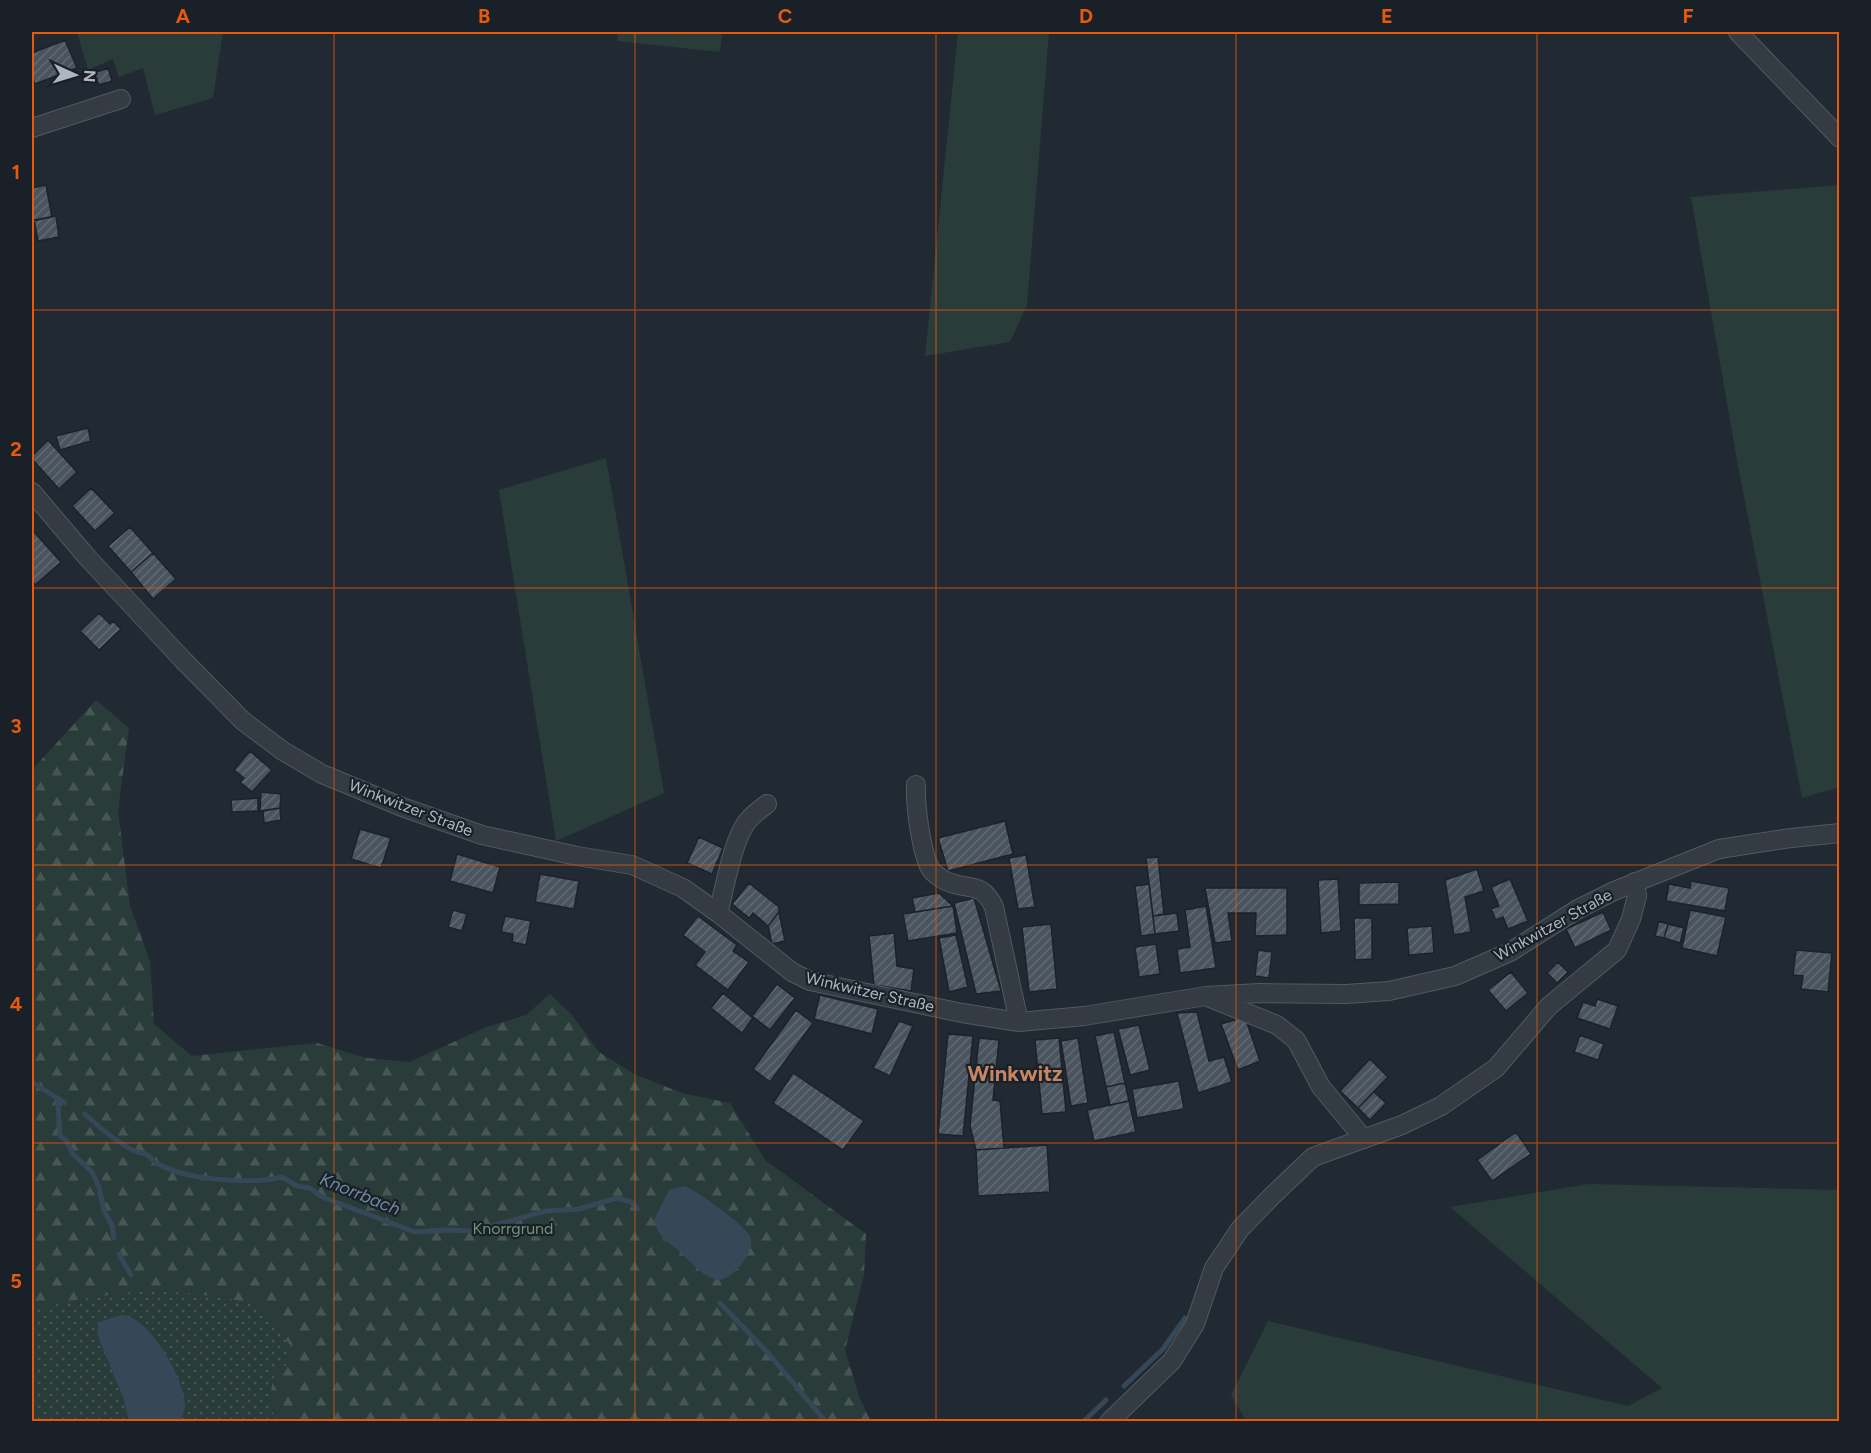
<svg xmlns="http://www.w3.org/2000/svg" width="1871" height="1453" font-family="Figtree,sans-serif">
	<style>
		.grass { fill: #293c3a }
		.forest { fill: url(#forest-firs) }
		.park { fill: url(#park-dots) }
		.water { fill: #364758 }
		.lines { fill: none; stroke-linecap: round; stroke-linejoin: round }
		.stream { stroke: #364758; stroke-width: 5 }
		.building { fill: url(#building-hatch); stroke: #1b222a; stroke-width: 1.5 }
		.minor-casing { stroke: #515961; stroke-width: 20 }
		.minor { stroke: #343b43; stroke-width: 18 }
		.grid { fill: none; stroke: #e8590c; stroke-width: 1.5; stroke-opacity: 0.55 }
		.labels { text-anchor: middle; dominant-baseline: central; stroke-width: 4.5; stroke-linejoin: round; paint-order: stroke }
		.street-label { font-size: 16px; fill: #aeb6c0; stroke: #192028 }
		.park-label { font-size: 16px; fill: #709475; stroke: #192028 }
		.water-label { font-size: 18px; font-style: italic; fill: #7189a1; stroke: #192028 }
		.district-label { font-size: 22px; font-weight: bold; fill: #c68663; stroke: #192028 }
		.neatline { fill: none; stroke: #e8590c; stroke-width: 2 }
		.grid-label { font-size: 20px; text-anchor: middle; font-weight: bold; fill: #e8590c }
	</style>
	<defs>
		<pattern id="forest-firs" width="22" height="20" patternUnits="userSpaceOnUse" patternTransform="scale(1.5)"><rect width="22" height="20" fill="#293c3a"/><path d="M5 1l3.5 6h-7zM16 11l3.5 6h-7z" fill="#465655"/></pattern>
		<pattern id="park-dots" width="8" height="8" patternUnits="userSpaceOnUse" patternTransform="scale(1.5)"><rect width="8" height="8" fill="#293c3a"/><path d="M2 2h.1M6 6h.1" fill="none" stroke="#465655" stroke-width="1.8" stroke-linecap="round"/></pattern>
		<pattern id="building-hatch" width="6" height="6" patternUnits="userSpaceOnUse" patternTransform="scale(1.5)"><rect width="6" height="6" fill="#49545e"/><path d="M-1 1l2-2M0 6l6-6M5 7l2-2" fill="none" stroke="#616a73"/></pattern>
	</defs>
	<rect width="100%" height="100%" fill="#212a32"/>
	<!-- grass -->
	<path class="grass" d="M77,32H223L213,98L155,115L143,68L119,77L113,59L88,70Z
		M618,32H722L720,52L617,41Z
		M958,32H1049L1027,305L1010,342L925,356Z
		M1839,185V787L1802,798L1737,460L1691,197Z
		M606,458L664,793L556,841L499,490Z
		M1589,1184L1839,1190V1421H1246L1231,1395L1268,1321L1628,1406L1662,1388L1450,1207Z"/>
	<!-- forest -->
	<path class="forest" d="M96,700L129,728L118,810L130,906L150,961L154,1024L192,1056L317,1043L366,1058L409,1062L487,1027L526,1015L550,994L572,1015L599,1052L636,1075L682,1093L730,1103L765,1160L866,1234L864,1275L845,1350L860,1399L871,1421H32V770Z"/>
	<!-- park -->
	<path class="park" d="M146,1290C167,1291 248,1297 262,1309C273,1318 282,1335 291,1346L288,1365L276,1368C271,1390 267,1400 276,1421H32V1311L73,1300Z"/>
	<!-- water -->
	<path class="water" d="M685,1186C697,1191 745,1225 750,1236C757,1249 734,1279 719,1280C705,1280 692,1262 682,1254C667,1239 660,1241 654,1220L669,1190Z
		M121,1315C149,1315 183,1377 185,1403C185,1409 183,1416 180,1421H129L124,1400L97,1334L99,1322Z"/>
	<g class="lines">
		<!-- stream -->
		<path class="stream" d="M32,1082L65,1103
			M56,1098L58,1106L60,1136L66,1140L73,1154L92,1172L99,1187L104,1211L112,1225L114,1238
			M85,1114C100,1128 118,1144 137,1152C140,1153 143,1153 146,1154C150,1156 153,1161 156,1163C186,1180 249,1185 282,1177L297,1186L310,1188L322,1197L415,1232L445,1230L474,1231L546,1211L579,1209L617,1198L631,1202L637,1208
			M119,1254L131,1275
			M720,1303L769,1354L826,1422
			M1124,1386L1163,1349L1185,1318
			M1083,1422L1106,1400"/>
	</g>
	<!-- building -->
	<path class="building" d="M65,40L77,68L35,84L32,77V53Z
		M108,68L112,81L99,85L94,73Z
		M46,185L52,217L32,221V188Z
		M56,216L59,237L38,241L34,220Z
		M88,428L91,441L60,450L56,436Z
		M48,440L77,472L59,489L32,459V456Z
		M91,488L115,513L95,531L72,506Z
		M130,527L153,553L131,572L108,546Z
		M34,532L61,562L35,585L32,580V534Z
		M153,553L176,579L153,599L131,572Z
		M99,613L110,624L113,621L121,629L99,650L80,631Z
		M250,751L272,770L252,792L240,782L244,778L234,770Z
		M261,792L281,794L280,808L260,811Z
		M258,798V811L232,812L231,800Z
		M280,808L281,820L264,823L263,811Z
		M1005,821L1013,854L948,871L938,838Z
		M360,829L391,838L381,868L351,859Z
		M699,837L723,848L712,874L687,863Z
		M457,854L500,867L493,893L450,881Z
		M1026,855L1035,907L1018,909L1009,858Z
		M1158,857L1164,914L1153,916L1146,858Z
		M1477,869L1484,891L1465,897L1471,932L1454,935L1445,880Z
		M540,874L579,881L574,909L535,902Z
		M1338,879L1341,931L1321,933L1318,880Z
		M1510,879L1528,921L1508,929L1503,917L1496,920L1491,909L1499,906L1491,887Z
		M1691,881L1729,888L1725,911L1666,901L1669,884L1690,888Z
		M1399,882V904L1359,905V883Z
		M749,883L779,907V912L768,926L753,913L749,918L732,904Z
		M1149,884L1155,934L1141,936L1135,886Z
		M1205,888H1287V935L1255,936L1256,913H1228L1232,941L1215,943Z
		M939,893L953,906L915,912L912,898Z
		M974,898L1001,991L976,994L954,903Z
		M953,906L957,933L908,941L903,914Z
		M1206,906L1216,968L1180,973L1177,949L1190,947L1185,910Z
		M453,910L467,914L462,931L448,927Z
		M1690,910L1726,917L1717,956L1682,948Z
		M779,912L785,941L772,944L768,926Z
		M1603,912L1611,930L1575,948L1566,929Z
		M1177,913L1179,931L1155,934L1153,916Z
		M505,916L531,921L526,945L512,942L513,934L501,932Z
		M698,916L737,945L733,951L749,962L728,990L695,965L705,952L683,935Z
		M1354,918H1372V959L1355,960Z
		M1659,921L1668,924L1664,938L1655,936Z
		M1051,924L1057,989L1029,992L1022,927Z
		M1668,924L1684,928L1680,943L1664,938Z
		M1432,926L1434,953L1409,955L1407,928Z
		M894,933L897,966L914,969L911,991L874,985L869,936Z
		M956,935L968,987L949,992L939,938Z
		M1156,944L1160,974L1139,977L1135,947Z
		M1258,950L1272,952L1269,978L1255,976Z
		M1796,950L1832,953L1828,992L1801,989L1803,976L1793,975Z
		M1558,962L1568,972L1557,983L1547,973Z
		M1511,972L1528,993L1506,1011L1488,990Z
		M777,984L795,998L770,1030L752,1016Z
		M723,993L753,1018L742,1033L711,1008Z
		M820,995L878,1009L872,1034L814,1019Z
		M1597,999L1618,1006L1610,1029L1577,1018L1583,1002L1595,1006Z
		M796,1010L813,1023L770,1082L753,1069Z
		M1197,1012L1209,1061L1224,1057L1232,1082L1198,1093L1177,1013Z
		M1245,1017L1260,1061L1238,1070L1221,1024Z
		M899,1021L913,1026L890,1076L873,1068Z
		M1139,1025L1150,1070L1130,1075L1118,1029Z
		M1114,1032L1125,1083L1106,1087L1095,1036Z
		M948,1034L973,1036L963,1136L938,1134Z
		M1580,1035L1604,1044L1598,1060L1574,1052Z
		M979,1038L999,1040L993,1100L1000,1101L1004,1148L976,1150L970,1126Z
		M1059,1038L1066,1112L1042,1114L1035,1040Z
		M1078,1038L1088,1103L1071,1106L1061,1041Z
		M1370,1059L1388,1077L1358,1108L1340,1091Z
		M793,1073L864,1121L843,1150L773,1103Z
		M1179,1081L1184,1109L1137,1118L1132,1089Z
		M1125,1083L1129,1101L1110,1105L1106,1087Z
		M1374,1092L1386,1103L1370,1120L1358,1108Z
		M1129,1101L1136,1132L1094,1141L1087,1110Z
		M1516,1132L1531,1154L1492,1181L1477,1160Z
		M1047,1145L1050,1192L978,1196L976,1150Z"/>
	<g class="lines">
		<!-- minor casing -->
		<g class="minor-casing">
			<path id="minor" d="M1738,32L1840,138
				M32,128L121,99
				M32,492L87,557L182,659L243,721L283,751L322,774L402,807L482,835L577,856L632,865L683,888L718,913L792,972L810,981L962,1013L1019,1022L1084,1016L1206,996L1259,993L1346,994L1389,991L1455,976L1510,952L1578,909L1614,891L1719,849L1791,838L1840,833
				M916,785C915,804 921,851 930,868C932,872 940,878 944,880C966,892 981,879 994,907L1019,1022
				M718,913C725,888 732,843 746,823C752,815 759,810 767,804
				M1210,998L1277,1025L1296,1040L1321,1087L1364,1139
				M1109,1422L1172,1361L1195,1324L1214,1268L1240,1229L1272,1196L1313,1157L1402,1125L1441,1106L1496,1068L1549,1006L1617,950L1631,919L1637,896L1635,882"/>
		</g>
		<!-- minor -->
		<use href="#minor" class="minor"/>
	</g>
	<!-- grid -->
	<path class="grid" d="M334,32V1422M635,32V1422M936,32V1422M1236,32V1422M1537,32V1422M32,310H1840M32,588H1840M32,865H1840M32,1143H1840"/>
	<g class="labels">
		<!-- street labels -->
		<g class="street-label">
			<text transform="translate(411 808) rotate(21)">Winkwitzer Straße</text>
			<text transform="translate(1553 925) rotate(-29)">Winkwitzer Straße</text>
			<text transform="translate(870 992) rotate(13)">Winkwitzer Straße</text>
		</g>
		<!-- park labels -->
		<g class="park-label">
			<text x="513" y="1228">Knorrgrund</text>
		</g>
		<!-- water labels -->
		<g class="water-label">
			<text transform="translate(360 1194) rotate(22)">Knorrbach</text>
		</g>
		<!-- district labels -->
		<g class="district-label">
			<text x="1015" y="1073">Winkwitz</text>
		</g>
	</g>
	<!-- border -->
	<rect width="1871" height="1453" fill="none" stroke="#192028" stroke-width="66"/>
	<!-- north arrow -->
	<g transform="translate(75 75) rotate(94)" stroke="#192028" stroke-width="4.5" paint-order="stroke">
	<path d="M0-4.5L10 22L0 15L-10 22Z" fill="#aeb6c0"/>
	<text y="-9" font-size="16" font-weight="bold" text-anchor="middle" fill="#aeb6c0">N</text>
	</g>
	<rect x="33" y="33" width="1805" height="1387" class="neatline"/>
	<g class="grid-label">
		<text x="183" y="23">A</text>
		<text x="484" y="23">B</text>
		<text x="785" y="23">C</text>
		<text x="1086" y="23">D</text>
		<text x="1387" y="23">E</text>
		<text x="1688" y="23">F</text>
		<text x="16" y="179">1</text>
		<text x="16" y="456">2</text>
		<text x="16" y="733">3</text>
		<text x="16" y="1011">4</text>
		<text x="16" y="1288">5</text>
	</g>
</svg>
